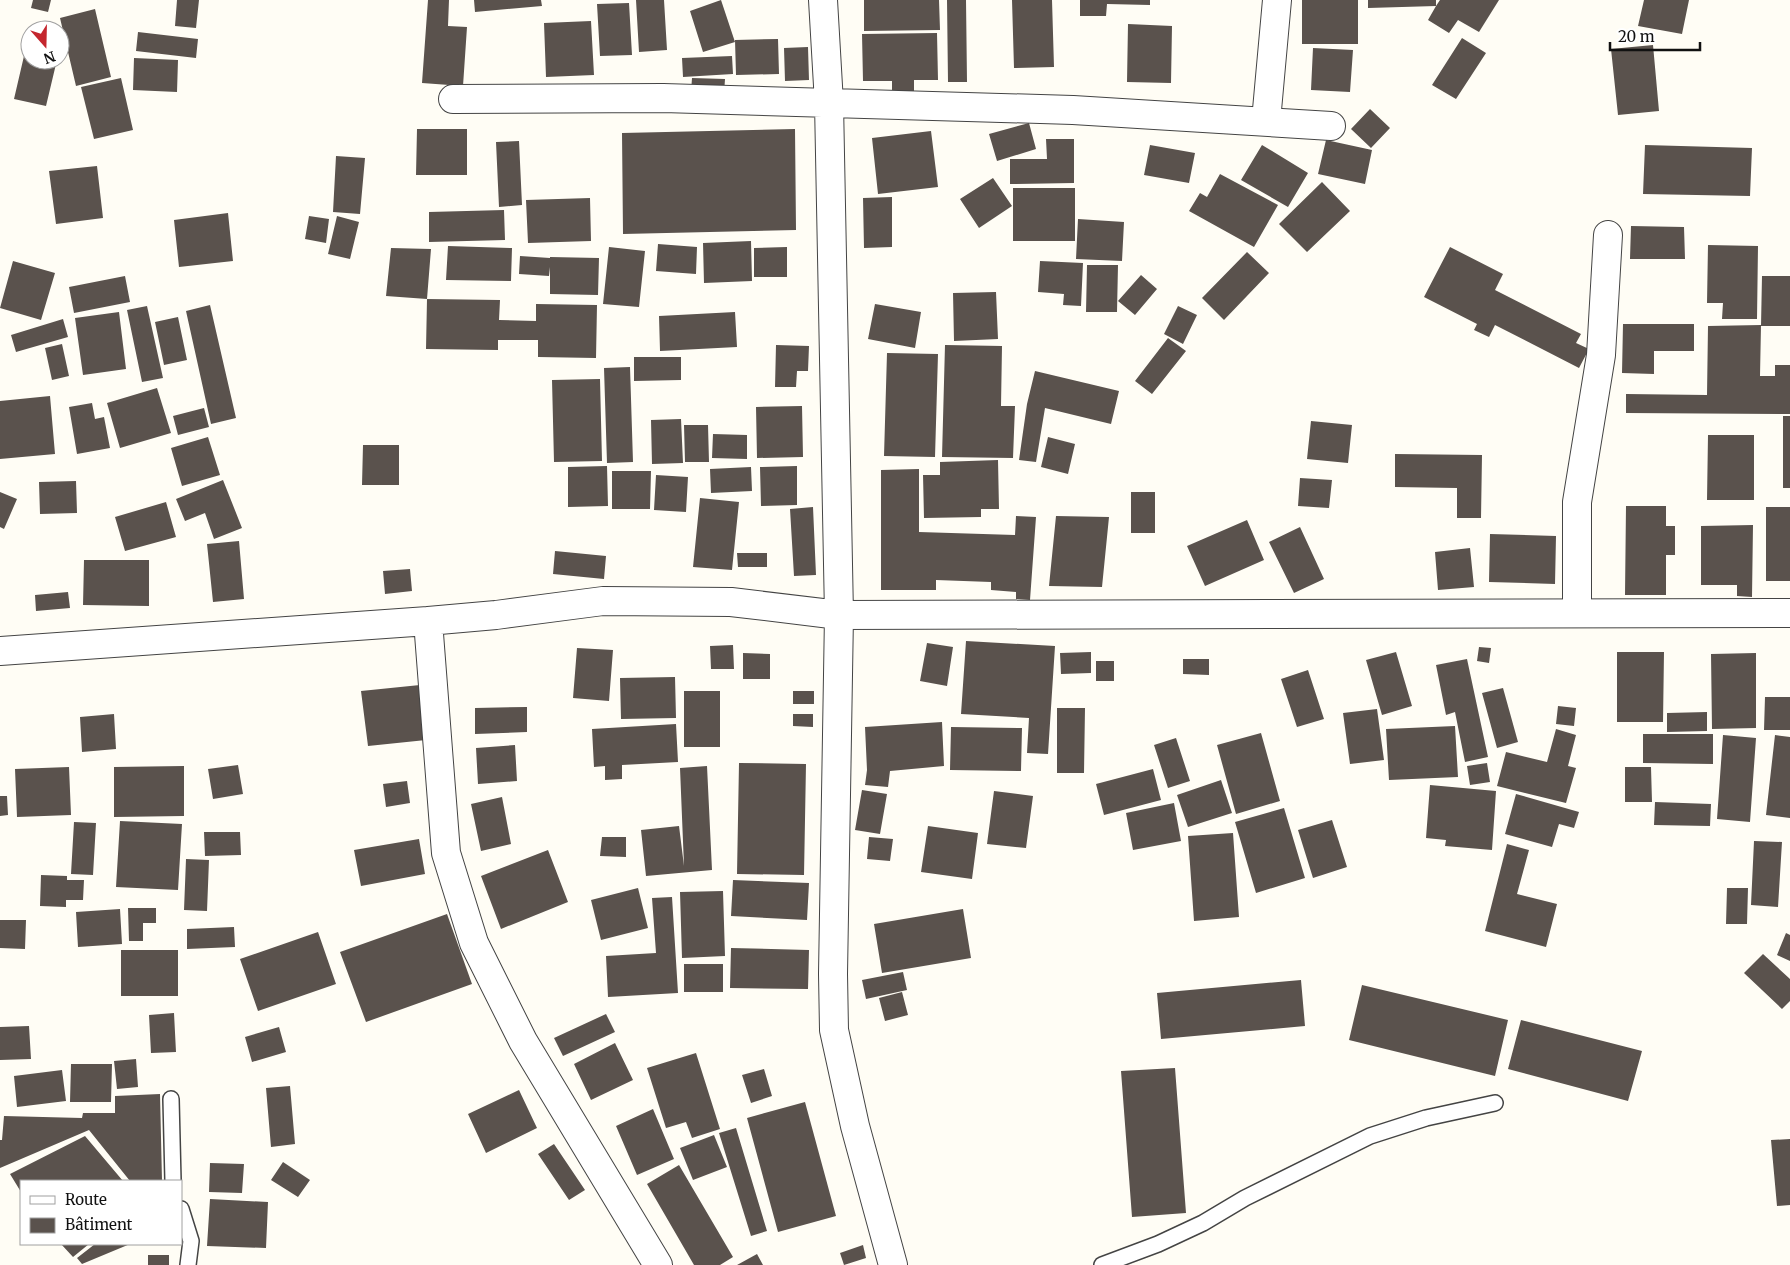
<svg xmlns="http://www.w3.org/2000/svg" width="1790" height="1265" font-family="Merriweather,serif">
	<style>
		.building { fill: #5a524d }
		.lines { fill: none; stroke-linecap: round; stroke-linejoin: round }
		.service-casing { stroke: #444; stroke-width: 18 }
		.minor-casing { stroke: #444; stroke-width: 30 }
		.service { stroke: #fff; stroke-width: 15 }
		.minor { stroke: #fff; stroke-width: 28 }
	</style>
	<rect width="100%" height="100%" fill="#fffdf5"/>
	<!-- building -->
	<path class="building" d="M33,0H51L48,12L31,8Z
		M177,0H199L196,28L175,26Z
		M428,0H449L448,26L467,27L463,86L422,83Z
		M474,0H541L542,6L475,12Z
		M636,0H664L667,50L639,52Z
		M721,0L735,42L703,52L690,11Z
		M864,0H939L940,30L864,31Z
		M947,0H966L967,82H948Z
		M1012,0H1052L1054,67L1014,68Z
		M1080,0H1150V5L1107,4L1106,16H1080Z
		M1302,0H1358V44H1302Z
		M1368,0H1436V6L1440,0H1499L1479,32L1458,20L1449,33L1428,20L1436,6L1368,8Z
		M1644,0H1689L1682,34L1638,26Z
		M629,3L632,55L600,56L597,4Z
		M95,9L111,77L76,86L60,18Z
		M591,21L594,75L546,77L544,23Z
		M1128,24L1172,26L1171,83L1127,82Z
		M138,32L198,39L196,58L136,51Z
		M937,33L938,80H914V91H892V81H863L862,34Z
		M1462,38L1486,53L1456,99L1432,85Z
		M778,39L779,74L736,75L735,40Z
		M1653,45L1659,111L1618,115L1611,49Z
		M808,47L809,80L785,81L784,48Z
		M1313,48L1353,50L1350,92L1311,90Z
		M24,56L30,58V60H40L56,64L46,106L14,99Z
		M732,56L733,74L683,77L682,58Z
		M134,58L178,60L177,92L133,90Z
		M121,78L133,130L94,139L81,87Z
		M692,78L725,79L724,94L691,92Z
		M1370,109L1390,128L1371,148L1351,129Z
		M1029,123L1036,149L997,161L989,134Z
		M417,129H467V175H416Z
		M795,129L796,230L623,234L622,133Z
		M931,131L938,187L878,194L872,138Z
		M1046,139H1074V183L1010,184V159H1047Z
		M1326,140L1372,150L1365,184L1318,174Z
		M519,141L522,205L499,207L496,142Z
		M1150,145L1195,153L1189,183L1144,175Z
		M1262,145L1308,173L1288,207L1241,180Z
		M1645,145L1752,148L1750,196L1643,194Z
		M336,156L365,158L360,214L333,212Z
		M97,166L103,218L56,224L49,171Z
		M1220,174L1278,205L1254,247L1189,211L1200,193L1207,197Z
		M993,178L1012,206L979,228L960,199Z
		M1322,182L1350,211L1307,252L1279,224Z
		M1013,188H1075V241H1013Z
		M892,197V247L864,248L863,198Z
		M590,198L591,241L528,243L526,200Z
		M504,210L505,240L429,242V212Z
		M228,213L233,261L179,267L174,220Z
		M309,216L329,219L326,243L305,239Z
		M337,216L359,222L350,259L328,254Z
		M1078,219L1124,222L1122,261L1076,259Z
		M1631,226L1684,227L1685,259H1630Z
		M751,241L752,281L704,283L703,243Z
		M658,244L697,247L696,274L656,271Z
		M1708,245L1758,246L1757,319H1722L1723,303H1707Z
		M448,246L512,248L511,281L446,280Z
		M609,247L645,251L639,307L603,304Z
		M787,247V277H754V248Z
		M1450,247L1503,274L1495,290L1581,334L1576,343L1589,349L1579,368L1495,325L1489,337L1474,330L1477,324L1424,297Z
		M391,248L431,249L427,299L386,296Z
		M1247,252L1269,273L1224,320L1202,298Z
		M520,256L550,258V257L599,258L598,295L550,294V267L549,276L519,274Z
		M13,261L55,273L41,320L0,308Z
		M1040,261L1083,263L1081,306L1063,305L1064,294L1038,292Z
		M1087,265H1118L1117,312H1086Z
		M1141,275L1157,289L1135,315L1118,301Z
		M125,276L130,302L74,313L69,287Z
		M1762,276H1790V326H1761Z
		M996,292L998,339L954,341L953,293Z
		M427,299L500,300L499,320L536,321V304L597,305L596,358L538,357V340H498V350L426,349Z
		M875,304L921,312L915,348L868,339Z
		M210,305L236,418L211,424L186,311Z
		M147,306L163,378L142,382L127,310Z
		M1178,306L1197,315L1183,344L1164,334Z
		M119,312L126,369L83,375L75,318Z
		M735,312L737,347L660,351L659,316Z
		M178,317L187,360L164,365L155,322Z
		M63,319L68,337L16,352L11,335Z
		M1623,324H1694V351H1654V374L1622,373Z
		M1761,325L1760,376H1775V365H1790V414L1626,413V394L1707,395L1708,326Z
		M1168,338L1186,351L1152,394L1135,381Z
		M62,344L69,376L52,380L45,348Z
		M776,345L809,346L808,371H797L796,387H775Z
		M945,345L1002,346L1001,406H1015L1013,458L942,457Z
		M887,353L938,354L935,457L884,456Z
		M634,357H681V380L634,381Z
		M630,367L633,462L607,463L604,368Z
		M1035,371L1119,391L1111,424L1045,408L1036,462L1019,460L1027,404Z
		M600,379L602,461L554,462L552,380Z
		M157,388L171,433L120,448L107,403Z
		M50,396L55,454L0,459V401Z
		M92,403L95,419L104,417L110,448L77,454L69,407Z
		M802,406L803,457L757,458L756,407Z
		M204,408L209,427L178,435L173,416Z
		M1783,416H1790V488H1783Z
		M681,419L683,463L652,464L651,420Z
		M1311,421L1352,425L1348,463L1307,459Z
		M684,425H708L709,462H685Z
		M713,434L747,435V459L712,458Z
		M1708,435H1754V500H1707Z
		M208,437L220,475L182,486L171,448Z
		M1048,437L1075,444L1068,474L1041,467Z
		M363,445H399V485H362Z
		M1395,454L1482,455L1481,518H1457V488L1395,487Z
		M998,460L999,509H981V517L924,518L923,475H940V462Z
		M607,466L608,506L568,507V467Z
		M797,466V505L761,506L760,467Z
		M751,467L752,491L711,493L710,469Z
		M919,469V532L1015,535L1016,516L1036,517L1030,600L1016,599V592L991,590V582L936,580V590H881V470Z
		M612,471H651L650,509H612Z
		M656,475L688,477L686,512L654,510Z
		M1300,478L1332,480L1329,508L1298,506Z
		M223,480L242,528L214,539L205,513L185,521L176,499Z
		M76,481L77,513L40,514L39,482Z
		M0,492L17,499L4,529L0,527Z
		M1131,492H1155V533H1131Z
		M700,498L739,502L732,570L693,567Z
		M166,502L176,537L125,551L115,517Z
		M1626,506H1666V526H1675V555H1666V595H1625Z
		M813,507L816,575L794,576L790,509Z
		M1766,507H1790V581H1766Z
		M1056,516L1109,517L1102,587L1049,586Z
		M1247,520L1264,560L1205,586L1187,546Z
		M1753,525L1752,597L1737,596V585H1701V526Z
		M1300,527L1324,579L1294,593L1269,542Z
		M1490,534L1556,536L1555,584L1489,582Z
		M239,541L244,599L213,602L207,544Z
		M1470,548L1474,587L1438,590L1435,552Z
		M555,551L606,556L604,579L553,574Z
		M737,553H767V567H738Z
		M84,560H149V606L83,605Z
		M410,569L412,591L385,594L383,571Z
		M68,592L70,608L36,611L35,595Z
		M966,641L1055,646L1048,754L1027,753L1029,718L961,714Z
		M927,643L953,647L947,686L920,681Z
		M733,645L734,669H711L710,646Z
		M1479,647L1491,648L1489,663L1477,661Z
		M577,648L613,650L609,701L573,698Z
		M1091,652V673L1061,674L1060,653Z
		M1396,652L1412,706L1382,715L1366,660Z
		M1617,652H1664L1663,722H1617Z
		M743,653L770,654V679H743Z
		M1756,653V728L1712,729L1711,654Z
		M1183,659H1209V675L1183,674Z
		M1467,659L1488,757L1465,762L1455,712L1446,715L1436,665Z
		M1096,661H1114V681H1096Z
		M1308,670L1324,719L1297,727L1281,679Z
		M675,677L676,718L621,719L620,678Z
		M420,685L426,740L368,746L361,691Z
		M1503,688L1518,742L1497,748L1482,693Z
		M684,691H720V747H684Z
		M793,691H814V704H793Z
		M1765,697H1790V730H1764Z
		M1558,706L1576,708L1574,726L1556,724Z
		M527,707V732L475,734V708Z
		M1057,708H1085L1084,773H1057Z
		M1377,709L1384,760L1350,764L1343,713Z
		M1707,712V731L1667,732V713Z
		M114,714L116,749L82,752L80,717Z
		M793,714H813V727L793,726Z
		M942,722L944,766L890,771L888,787L865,785L867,770L865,727Z
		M676,724L678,762L622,765V779L605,780V766L594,767L592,729Z
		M1455,726L1458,777L1389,780L1386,729Z
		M951,727L1022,728L1021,771L950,770Z
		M1556,729L1576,735L1568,766L1576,768L1566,803L1497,786L1506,752L1547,762Z
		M1261,733L1280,801L1236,814L1217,745Z
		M1643,734H1713V764L1643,763Z
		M1723,735L1756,738L1750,822L1717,819Z
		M1775,735L1790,737V818L1766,815Z
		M1176,738L1190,781L1168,788L1154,745Z
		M515,745L517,781L478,784L476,748Z
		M739,763L806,764L804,875L737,874Z
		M1487,763L1490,782L1470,785L1467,766Z
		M238,765L243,794L213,799L208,769Z
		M184,766V816L114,817V767Z
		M707,766L712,870L646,876L641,830L679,826L684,866L680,768Z
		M69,767L71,815L17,817L15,769Z
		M1625,767H1651L1652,802H1625Z
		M1153,769L1161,800L1104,815L1096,784Z
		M1221,780L1232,813L1188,827L1177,795Z
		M407,781L410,803L386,807L383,784Z
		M1430,785L1496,791L1492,850L1445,846L1446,840L1426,838Z
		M862,790L887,794L880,834L855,830Z
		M994,791L1033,796L1026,848L987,844Z
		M1516,794L1579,812L1574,828L1559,824L1552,847L1505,834Z
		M0,796H7L8,815L0,816Z
		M502,797L511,844L481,851L471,804Z
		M1655,802L1711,804L1710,826L1654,825Z
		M1174,803L1181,841L1133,850L1126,813Z
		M1284,808L1305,878L1256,893L1235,822Z
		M1332,820L1347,867L1313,878L1298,830Z
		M120,821L182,824L178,890L116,887Z
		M74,822L96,823L93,875L71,874Z
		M928,826L978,833L972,879L921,872Z
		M204,832H240L241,855L205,856Z
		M1233,833L1239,917L1194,921L1188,836Z
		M602,837H626V857L600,856Z
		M869,837L893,839L890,861L867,859Z
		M419,839L425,874L361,886L354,850Z
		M1754,841L1782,842L1778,907L1751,905Z
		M1507,844L1529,850L1517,894L1557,904L1546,947L1485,931Z
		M548,850L568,902L501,929L481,876Z
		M186,859L209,860L207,911L184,910Z
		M41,875L67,876V880H84L83,900H66V907L40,906Z
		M733,880L809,883L807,920L731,916Z
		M638,888L648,928L601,940L591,900Z
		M1727,888H1748L1747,924H1726Z
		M723,891L725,956L682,958L680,892Z
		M672,897L678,993L608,997L606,956L656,953L652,898Z
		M128,908H156V923H143V941H129Z
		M120,909L122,944L78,947L76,912Z
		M963,909L971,958L882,973L874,924Z
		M447,914L472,984L366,1022L340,952Z
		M0,920H26L25,949L0,948Z
		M234,927L235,947L187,949V929Z
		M318,932L336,984L258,1011L240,959Z
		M1786,933L1790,935V961L1777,955Z
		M731,948L809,950L808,989L730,988Z
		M121,950H178V996H121Z
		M1763,954L1790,979V1001L1782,1009L1744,973Z
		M684,964H723V992H684Z
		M903,972L907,990L866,999L862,980Z
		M1301,980L1305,1026L1161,1039L1157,993Z
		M1362,985L1508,1020L1495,1076L1349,1040Z
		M902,992L908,1015L885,1021L879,998Z
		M174,1013L176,1052L151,1053L149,1015Z
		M606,1014L615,1032L563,1056L554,1038Z
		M1521,1020L1642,1051L1628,1101L1508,1069Z
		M29,1026L31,1059L0,1060V1027Z
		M279,1027L286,1052L252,1062L245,1037Z
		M615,1043L633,1080L591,1100L574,1064Z
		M696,1053L720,1129L692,1138L686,1122L666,1128L647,1068Z
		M136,1059L138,1087L117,1089L114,1061Z
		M71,1064H112L111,1102H70Z
		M1175,1068L1186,1213L1132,1217L1121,1071Z
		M764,1069L772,1096L751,1103L742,1075Z
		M62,1070L66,1101L17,1107L14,1076Z
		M290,1086L295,1144L271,1147L266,1088Z
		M519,1090L537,1128L486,1153L468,1114Z
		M160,1094L162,1181H130L89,1130L0,1168V1140H2L4,1116L82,1118L83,1113H115V1096Z
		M805,1102L836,1216L778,1232L747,1118Z
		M653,1109L674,1159L637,1175L616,1126Z
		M736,1128L767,1231L751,1236L719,1133Z
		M714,1135L727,1167L693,1180L680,1148Z
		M85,1136L123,1181H21V1192L10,1174Z
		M1790,1139V1205L1777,1206L1771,1140Z
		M554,1144L585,1190L569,1200L538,1154Z
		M283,1162L310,1180L298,1197L271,1180Z
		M210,1163L244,1164L242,1193L209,1192Z
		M679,1165L733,1257L720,1265H694L647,1184Z
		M210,1199L268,1202L266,1248L207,1246Z
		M61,1244H89L73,1257Z
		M95,1244H130L82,1264L77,1258Z
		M863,1245L866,1258L844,1265L840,1253Z
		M757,1254L763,1265H737Z
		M148,1255H169V1265H148Z"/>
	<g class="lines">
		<!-- service casing -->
		<g class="service-casing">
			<path id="service" d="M171,1099L173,1181
				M181,1209L191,1241L188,1265
				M1102,1265L1158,1244L1203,1223L1245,1198L1370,1136L1426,1118L1495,1103"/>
		</g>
		<!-- minor casing -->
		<g class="minor-casing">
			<path id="minor" d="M823,0L829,103L839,615L833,974L834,1030L855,1126L893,1265
				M453,99L663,98L1073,110L1331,126
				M1266,121L1277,0
				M1577,613V502L1601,355L1608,235
				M428,621L446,853L474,943L523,1041L658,1265
				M0,651L428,621L496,615L603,601L731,602L839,615L1790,613"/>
		</g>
		<!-- service -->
		<use href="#service" class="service"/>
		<!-- minor -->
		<use href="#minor" class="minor"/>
	</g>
	<!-- legend -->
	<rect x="20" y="1180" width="162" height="65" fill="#ffffff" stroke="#a0a0a0"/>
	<rect x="30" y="1196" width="25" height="8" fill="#ffffff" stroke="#a0a0a0"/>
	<text x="65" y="1205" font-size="15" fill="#111111">Route</text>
	<rect x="30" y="1218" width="25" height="15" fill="#5a524d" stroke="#a0a0a0"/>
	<text x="65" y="1230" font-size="15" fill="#111111">Bâtiment</text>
	<!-- north arrow -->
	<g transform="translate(45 45) rotate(160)"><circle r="24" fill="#ffffff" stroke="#a0a0a0"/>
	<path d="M0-4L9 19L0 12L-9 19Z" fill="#c4262e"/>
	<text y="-8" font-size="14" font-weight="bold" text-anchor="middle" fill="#111111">N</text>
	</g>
	<!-- scale -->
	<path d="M1610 42v8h90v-8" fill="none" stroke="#111111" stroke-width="2.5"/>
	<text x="1618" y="42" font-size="15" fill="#111111" stroke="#ffffff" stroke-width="4" paint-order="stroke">20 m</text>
</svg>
